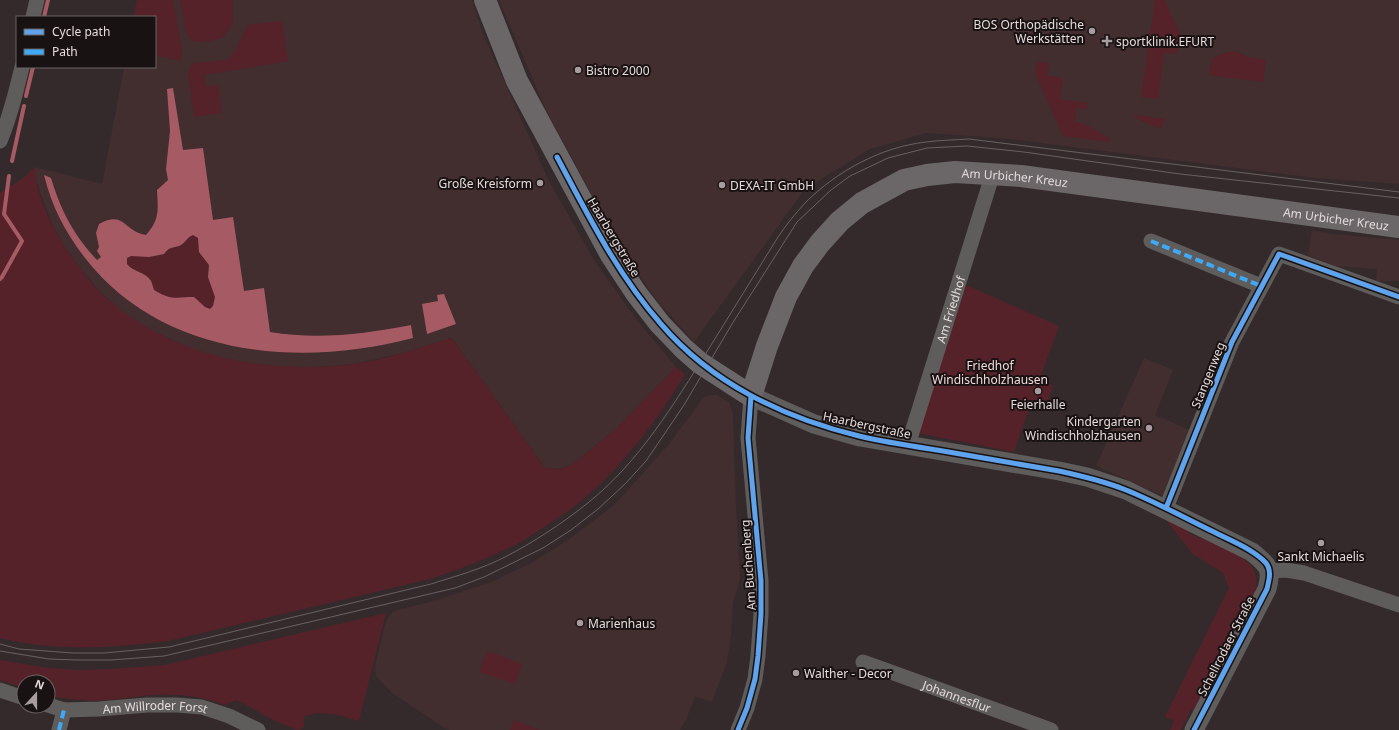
<svg xmlns="http://www.w3.org/2000/svg" width="1399" height="730" font-family="'Noto Sans',sans-serif">
	<style>
		.built { fill: #422d2f }
		.green { fill: #55222a }
		.water { fill: #a65b64; fill-rule: evenodd }
		.lines { fill: none; stroke-linecap: round; stroke-linejoin: round }
		.stream { stroke: #a65b64; stroke-width: 4 }
		.minor { stroke: #5f5c5c; stroke-width: 15 }
		.tertiary { stroke: #5f5c5c; stroke-width: 19 }
		.secondary { stroke: #6b6667; stroke-width: 22 }
		.tram { stroke: #676162; stroke-width: 1 }
		.quiet { stroke: #3fa9f5; stroke-width: 4; stroke-dasharray: 8 4; stroke-linecap: butt }
		.cycleway-casing { stroke: #191213; stroke-width: 8 }
		.cycleway { stroke: #60a3ed; stroke-width: 5 }
		.poi-dot { fill: #a79d9e; stroke: #191213; stroke-width: 1.5 }
		.labels { text-anchor: middle; dominant-baseline: central; stroke-width: 4; stroke-linejoin: round; paint-order: stroke }
		.poi-label { font-size: 12px; fill: #e5dbdb; stroke: #191213; text-anchor: start }
		.street-label { font-size: 12px; fill: #e5dbdb; stroke: #191213 }
		.park-label { font-size: 12px; fill: #f2dadb; stroke: #191213 }
	</style>
	<rect width="100%" height="100%" fill="#342a2c"/>
	<!-- built -->
	<path class="built" d="M137,0H472L483,34L549,181L594,260L636,319L676,367L616,429L572,465L559,469L545,468L452,338L399,354L354,364L318,367H285L249,363L214,356L182,345L150,330L125,314L98,290L67,251L52,224L41,195L35,178V167L102,184L124,67H155V17H133Z
		M499,0H1399V184L1315,178L1011,139L926,133L870,149L805,189L694,342L658,302L621,249L546,110Z
		M1312,230L1333,234L1399,240V281H1376L1377,269L1335,266L1308,255Z
		M1144,358L1173,370L1155,415L1190,430L1163,496L1096,466Z
		M711,395H717L729,402L733,414L736,505L740,579L733,603L731,636L727,662L712,702L695,697L686,720L680,730H449L443,727L392,693L376,676L375,666L384,628L387,620L393,611L433,601L491,582L533,562L568,540L614,505L669,444L704,397Z"/>
	<!-- green -->
	<path class="green" d="M137,0H173L182,48L181,61L155,55V17H134Z
		M180,0H233V23L224,37L210,41L194,42L186,33Z
		M1155,0H1165L1182,38L1176,54L1164,53L1158,99L1141,97Z
		M282,21L288,61L204,75L206,86L218,85L222,113L194,117L188,73L190,67L194,63L227,60L236,50L247,25Z
		M1236,51L1248,57L1266,60L1263,82L1209,75L1212,59L1221,54Z
		M1037,61L1049,63L1047,75L1063,78L1060,99L1088,103L1087,109L1077,108L1075,122L1085,124L1109,138V142L1063,136L1035,73Z
		M1135,115L1165,119L1160,129L1135,118Z
		M35,167C35,198 59,241 78,265C85,274 91,284 99,291C166,356 263,375 353,364C386,360 420,347 452,338L545,468L559,469L572,465L616,429L676,367L685,374C658,419 626,462 587,496C575,507 561,516 547,525C532,535 517,545 500,552C477,563 454,571 430,579L168,641C113,648 55,652 0,638V193L22,179Z
		M193,235L198,238L199,252L209,265L208,277L215,297L213,306L210,309L186,297L171,299L154,290C153,287 152,283 151,281C146,272 133,272 127,264V258L131,256L138,255L149,257L169,248L181,245L188,236Z
		M966,285L1059,326L1039,381L1053,385L1047,404L1032,400L1014,452L918,433Z
		M1162,515L1185,526L1189,533L1201,539L1206,537C1245,558 1271,564 1247,613L1241,615L1203,688L1204,696L1197,711L1191,709L1181,730H1170L1174,721L1165,717L1229,588L1223,573L1193,554Z
		M386,613L359,721L338,715L318,713L304,716V726L300,730H297L273,720L237,700L225,705C203,696 175,693 152,695C138,696 123,699 109,700C88,702 69,699 48,696V682H24V688L0,680V660L48,668L77,670L111,669L165,665Z
		M487,651L522,664L515,684L479,672Z
		M514,720L540,730H510Z"/>
	<!-- water -->
	<path class="water" d="M173,88L183,150L203,148L213,220L233,217L244,291L264,288L270,332C318,340 364,334 411,325L413,338C299,368 162,357 85,258C65,232 52,207 44,175L51,178C61,211 73,234 97,260L101,257L97,251L99,247L96,233L99,224C125,210 123,231 146,235C160,219 158,210 157,190L168,180L166,169L170,131L167,89ZM193,235L198,238L199,252L209,265L208,277L215,297L213,306L210,309L205,307L194,297C174,297 173,301 154,290C153,287 152,283 151,281C146,272 133,272 127,264V258L131,256L149,257L164,254C171,245 173,249 181,245C186,242 187,237 193,235Z
		M444,294L456,324L427,334L422,304L438,301L437,295Z"/>
	<g class="lines">
		<!-- stream -->
		<path class="stream" d="M44,17L48,0
			M26,96L33,67
			M12,161L24,106
			M0,279L2,277L22,241L4,214L9,176"/>
		<!-- minor -->
		<g class="minor">
			<path d="M33,17L37,0"/>
			<path d="M0,141C10,117 16,92 22,67"/>
			<path d="M1151,241L1261,286"/>
			<path id="s1" d="M908,445L993,173"/>
			<path d="M1166,508L1232,342L1279,254L1399,297"/>
			<path d="M1270,571L1286,570L1304,573L1399,605"/>
			<path id="s2" d="M863,662L1051,730"/>
			<path d="M0,690L24,698"/>
			<path id="s3" d="M48,705L64,710L99,709L147,705H177L202,707L229,716L258,730"/>
			<path d="M59,730L64,710"/>
			<path d="M738,730L747,708L755,679L758,656L761,614V581L748,438L751,396"/>
		</g>
		<!-- tertiary -->
		<path class="tertiary" d="M751,396L814,424L860,437L1059,471L1087,477L1126,490L1252,552C1267,565 1273,568 1267,589L1194,730"/>
		<!-- secondary -->
		<path class="secondary" id="s4" d="M485,0L517,81L611,255L636,293L660,324L684,349L700,363L751,396L767,346L786,297L803,266L820,243L840,221L862,203L904,180L927,175L955,172L1021,176L1399,227"/>
		<!-- tram -->
		<path class="tram" d="M0,644L19,649L73,653H104L169,647L431,584C456,576 482,569 505,557C534,542 563,523 589,502C639,462 674,404 708,350C731,312 755,275 778,237C786,225 795,214 805,203C837,171 881,147 926,142C941,140 955,140 969,139L1399,192
			M0,651L49,659L77,660H111L164,656L455,588L484,577L543,548L571,530L598,509L625,484L646,461L684,405L732,324L797,222L831,190L850,176L888,158L927,148L967,146L1024,152L1180,174L1399,198"/>
		<!-- quiet -->
		<path class="quiet" d="M1151,241L1261,286
			M59,730L64,710"/>
		<!-- cycleway casing -->
		<g class="cycleway-casing">
			<path id="cycleway" d="M557,157C588,215 617,274 661,324C711,383 784,418 859,436C884,442 911,446 937,450C978,457 1018,464 1059,471C1082,476 1104,481 1126,490C1156,502 1185,518 1214,532C1231,541 1253,549 1266,563C1272,571 1269,580 1267,589L1194,730
				M1166,508L1232,342L1279,254L1399,297
				M738,730L747,708L755,679L758,656L761,614V581L748,438L751,396"/>
		</g>
		<!-- cycleway -->
		<use href="#cycleway" class="cycleway"/>
	</g>
	<!-- markers -->
	<g class="poi-dot">
		<circle cx="1092" cy="31" r="4"/>
		<path d="M1105 35h4v4h4v4h-4v4h-4v-4h-4v-4h4z"/>
		<circle cx="578" cy="70" r="4"/>
		<circle cx="540" cy="183" r="4"/>
		<circle cx="722" cy="185" r="4"/>
		<circle cx="1038" cy="391" r="4"/>
		<circle cx="1149" cy="428" r="4"/>
		<circle cx="1321" cy="543" r="4"/>
		<circle cx="580" cy="623" r="4"/>
		<circle cx="796" cy="673" r="4"/>
	</g>
	<g class="labels">
		<!-- poi labels -->
		<g class="poi-label">
			<text x="1084" y="24" text-anchor="end">BOS Orthopädische<tspan x="1084" dy="14">Werkstätten</tspan></text>
			<text x="1116" y="41">sportklinik.EFURT</text>
			<text x="586" y="70">Bistro 2000</text>
			<text x="532" y="183" text-anchor="end">Große Kreisform</text>
			<text x="730" y="185">DEXA-IT GmbH</text>
			<text x="1038" y="404" text-anchor="middle">Feierhalle</text>
			<text x="1141" y="421" text-anchor="end">Kindergarten<tspan x="1141" dy="14">Windischholzhausen</tspan></text>
			<text x="1321" y="556" text-anchor="middle">Sankt Michaelis</text>
			<text x="588" y="623">Marienhaus</text>
			<text x="804" y="673">Walther - Decor</text>
		</g>
		<!-- street labels -->
		<g class="street-label">
			<text stroke="none"><textPath href="#s4" startOffset="873">Am Urbicher Kreuz</textPath></text>
			<text stroke="none"><textPath href="#s4" startOffset="1197">Am Urbicher Kreuz</textPath></text>
			<text transform="translate(614 237) rotate(59)">Haarbergstraße</text>
			<text stroke="none"><textPath href="#s1" startOffset="142">Am Friedhof</textPath></text>
			<text transform="translate(1208 375) rotate(-68)">Stangenweg</text>
			<text transform="translate(867 425) rotate(12)">Haarbergstraße</text>
			<text transform="translate(748 565) rotate(-94)">Am Buchenberg</text>
			<text transform="translate(1226 646) rotate(-63)">Schellrodaer Straße</text>
			<text stroke="none"><textPath href="#s2" startOffset="100">Johannesflur</textPath></text>
			<text stroke="none"><textPath href="#s3" startOffset="108">Am Willroder Forst</textPath></text>
		</g>
		<!-- park labels -->
		<g class="park-label">
			<text x="990" y="365">Friedhof<tspan x="990" dy="14">Windischholzhausen</tspan></text>
		</g>
	</g>
	<!-- legend -->
	<rect x="16" y="16" width="140" height="52" fill="#191213" stroke="#6b6263"/>
	<rect x="24" y="29" width="20" height="6" fill="#60a3ed" stroke="#6b6263"/>
	<text x="52" y="36" font-size="12" fill="#e5dbdb">Cycle path</text>
	<rect x="24" y="49" width="20" height="6" fill="#3fa9f5" stroke="#6b6263"/>
	<text x="52" y="56" font-size="12" fill="#e5dbdb">Path</text>
	<!-- north arrow -->
	<g transform="translate(36 694) rotate(21)"><circle r="19" fill="#191213" stroke="#6b6263"/>
	<path d="M0-3L7 15L0 10L-7 15Z" fill="#a79d9e"/>
	<text y="-6" font-size="11" font-weight="bold" text-anchor="middle" fill="#e5dbdb">N</text>
	</g>
</svg>
